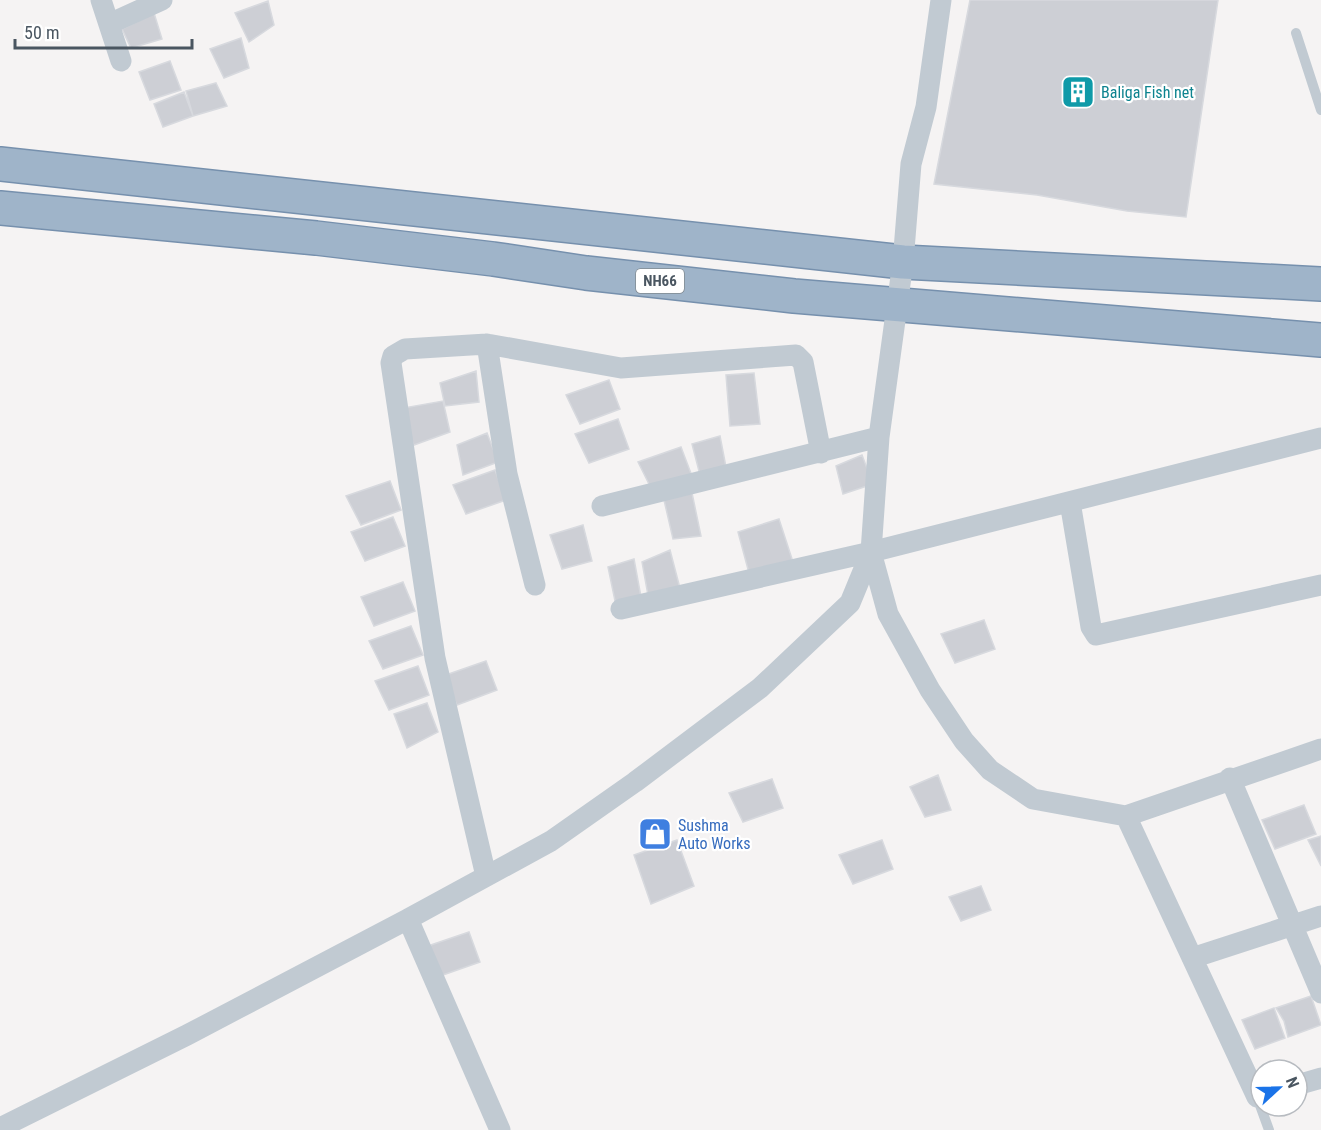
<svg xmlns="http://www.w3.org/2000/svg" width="1321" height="1130" font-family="'Roboto Condensed',sans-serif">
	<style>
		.building { fill: #cdcfd5; stroke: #d7d9de; stroke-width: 1.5 }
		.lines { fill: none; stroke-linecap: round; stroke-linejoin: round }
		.trunk-casing { stroke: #7690ad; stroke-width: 36 }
		.service { stroke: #c1cad2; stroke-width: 10 }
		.minor { stroke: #c1cad2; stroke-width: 21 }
		.trunk { stroke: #9fb4c9; stroke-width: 33 }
		.labels { text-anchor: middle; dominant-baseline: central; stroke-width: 4.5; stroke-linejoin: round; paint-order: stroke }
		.shield { fill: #fff; stroke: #808990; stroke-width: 1.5 }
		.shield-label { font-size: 15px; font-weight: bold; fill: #4a5661 }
		.culture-label { font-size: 16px; fill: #0d838f; stroke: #fff; text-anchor: start }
		.shop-label { font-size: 16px; fill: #366cbe; stroke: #fff; text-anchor: start }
	</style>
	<rect width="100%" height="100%" fill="#f5f3f3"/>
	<!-- building -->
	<path class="building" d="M970,0H1218L1186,217L1127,211L1037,195L934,184Z
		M268,1L274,25L249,42L235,13Z
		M154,13L162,39L131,48L122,29Z
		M241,38L249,68L224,78L210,49Z
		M170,61L181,90L150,100L139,72Z
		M216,83L227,106L193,116L186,91Z
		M184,92L193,116L163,127L154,104Z
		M476,371L479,402L445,406L440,383Z
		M754,373L760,424L730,426L726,375Z
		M609,380L620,409L580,424L566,395Z
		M443,401L450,432L414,445L398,409Z
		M618,419L629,449L589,463L575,434Z
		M487,433L498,462L463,475L457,445Z
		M720,436L726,467L700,475L692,444Z
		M681,447L692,476L652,490L638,462Z
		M862,455L873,484L843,494L836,466Z
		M495,470L506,500L466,514L453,485Z
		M390,481L401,510L361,525L346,496Z
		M692,493L701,536L673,539L664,500Z
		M393,517L405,546L365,561L351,532Z
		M779,519L793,562L749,573L738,532Z
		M583,525L592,561L562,569L550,535Z
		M670,550L682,596L649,601L642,562Z
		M634,559L641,597L615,601L608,567Z
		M403,582L415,611L374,626L361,597Z
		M984,620L995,649L955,663L941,634Z
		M411,626L423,655L383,669L369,641Z
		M486,661L497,690L457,705L443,676Z
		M418,666L429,695L389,710L375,681Z
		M427,703L438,732L407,748L394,714Z
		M938,775L951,810L925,817L910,787Z
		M772,779L783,808L743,822L729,793Z
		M1304,805L1316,834L1275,849L1262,820Z
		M1321,836V866L1308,840Z
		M677,840L694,886L651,904L634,855Z
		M882,840L893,869L853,884L839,855Z
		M981,886L991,910L961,921L949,897Z
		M469,932L480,962L440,976L425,947Z
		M1311,996L1321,1025L1288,1037L1284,1021L1276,1008Z
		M1274,1008L1285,1038L1255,1049L1242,1020Z"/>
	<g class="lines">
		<!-- trunk casing -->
		<g class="trunk-casing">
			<path id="trunk" d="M0,164L903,262L1321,284
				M0,208L316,238L493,259L586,273L794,296L1321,340"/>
		</g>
		<!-- service -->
		<path class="service" d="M1296,33L1321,110
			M1257,1097L1269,1130"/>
		<!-- minor -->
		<path class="minor" d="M101,0L121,61
			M109,24L162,0
			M487,344L507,474L535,585
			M1070,502L1091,627L1096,635L1321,585
			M602,506L879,437
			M871,552L888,614L930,690L964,741L990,770L1033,799L1126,816
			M621,609L871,552L1321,438
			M1230,778L1321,993
			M486,876L435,658L391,363L393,356L405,349L487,344L621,368L796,355L803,362L821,453
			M408,919L551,841L635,782L760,688L850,603L871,552L879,437L903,262L911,164L926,107L941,0
			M1192,958L1321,916
			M1297,1085L1321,1078
			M1261,1096L1257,1097L1126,816L1321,749
			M0,1128L187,1035L408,919L500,1130"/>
		<!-- trunk -->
		<use href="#trunk" class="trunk"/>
	</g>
	<!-- icons -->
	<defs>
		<g id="building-square" transform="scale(1.725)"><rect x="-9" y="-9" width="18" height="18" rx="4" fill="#0f9aa8" stroke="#fff"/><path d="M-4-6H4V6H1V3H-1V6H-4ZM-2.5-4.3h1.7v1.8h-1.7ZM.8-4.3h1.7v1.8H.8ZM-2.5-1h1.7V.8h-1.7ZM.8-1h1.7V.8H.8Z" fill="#fff"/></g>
		<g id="shop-square" transform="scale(1.725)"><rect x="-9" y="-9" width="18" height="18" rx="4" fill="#3f7fe0" stroke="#fff"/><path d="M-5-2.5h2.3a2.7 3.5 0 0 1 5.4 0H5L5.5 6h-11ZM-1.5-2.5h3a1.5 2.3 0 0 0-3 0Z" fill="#fff"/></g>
	</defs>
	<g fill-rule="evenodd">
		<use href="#building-square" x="1078" y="92"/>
		<use href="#shop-square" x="655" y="834"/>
	</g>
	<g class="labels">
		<!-- shield labels -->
		<rect class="shield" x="636" y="269" width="48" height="24" rx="4.5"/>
		<g class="shield-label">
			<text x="660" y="281">NH66</text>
		</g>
		<!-- culture labels -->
		<g class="culture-label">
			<text x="1101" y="92">Baliga Fish net</text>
		</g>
		<!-- shop labels -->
		<g class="shop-label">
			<text x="678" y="825">Sushma<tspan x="678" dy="18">Auto Works</tspan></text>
		</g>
	</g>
	<!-- north arrow -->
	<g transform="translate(1279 1088) rotate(68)"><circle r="28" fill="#ffffff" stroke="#b7bbc0" stroke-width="1.5"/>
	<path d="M0-4.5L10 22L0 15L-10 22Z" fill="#1a73e8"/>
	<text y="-9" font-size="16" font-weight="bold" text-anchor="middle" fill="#4a5661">N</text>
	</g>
	<!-- scale -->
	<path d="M15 39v9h177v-9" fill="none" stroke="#4a5661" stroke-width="3"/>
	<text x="24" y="39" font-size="18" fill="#4a5661" stroke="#ffffff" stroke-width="4.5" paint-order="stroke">50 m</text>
</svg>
